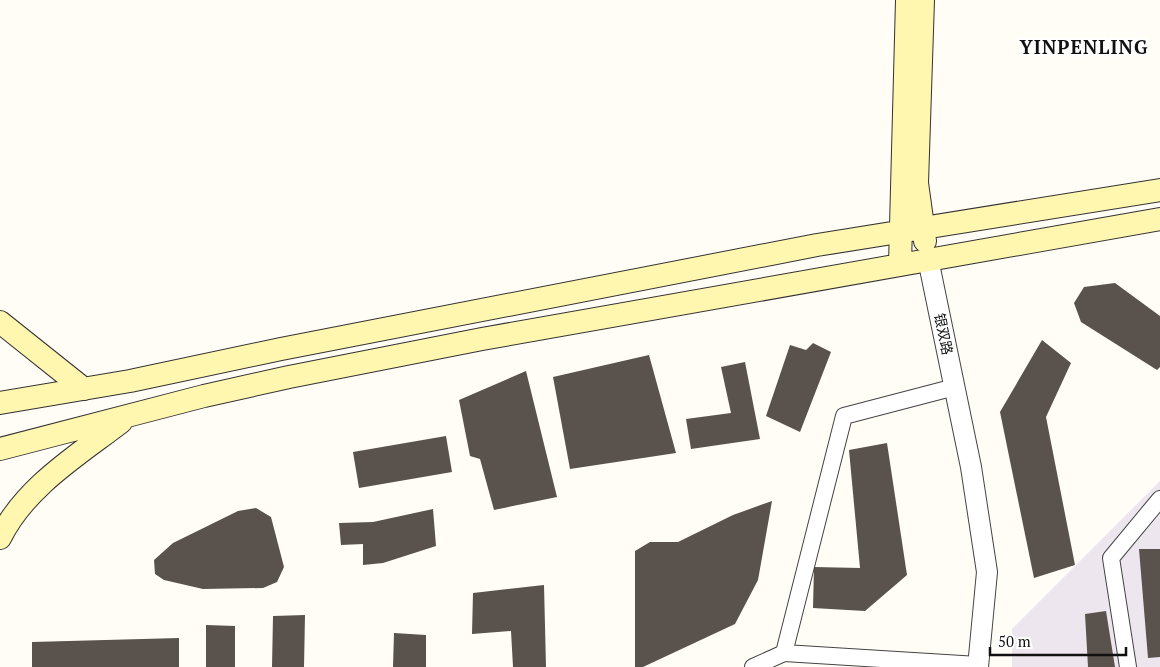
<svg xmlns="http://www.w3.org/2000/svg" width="1160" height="667" font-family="'PT Serif','Noto Sans SC',serif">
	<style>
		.industrial { fill: #eee6ef }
		.building { fill: #5a524d }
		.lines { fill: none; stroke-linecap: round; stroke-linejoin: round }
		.minor-casing { stroke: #444; stroke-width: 18 }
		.tertiary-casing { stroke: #444; stroke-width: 22 }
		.secondary-casing { stroke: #333; stroke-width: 24 }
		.minor { stroke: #fff; stroke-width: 16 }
		.tertiary { stroke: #fff; stroke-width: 20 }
		.secondary { stroke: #fff6b0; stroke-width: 22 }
		.labels { text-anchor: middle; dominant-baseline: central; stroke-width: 5; stroke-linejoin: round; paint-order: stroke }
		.street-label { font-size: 14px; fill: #111; stroke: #fff }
		.district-label { font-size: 19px; font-weight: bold; letter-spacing: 1px; fill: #111; stroke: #fff }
	</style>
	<rect width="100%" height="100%" fill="#fffdf5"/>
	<!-- industrial -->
	<path class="industrial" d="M1160,481V667H1012V629Z"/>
	<!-- building -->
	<path class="building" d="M1115,283L1160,316V367L1157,370L1081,322L1074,303L1084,287Z
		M1042,340L1071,363L1046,417L1075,565L1034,578L1000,412Z
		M813,343L831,352L800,432L766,416L790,345L806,350Z
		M649,355L676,453L570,469L553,377Z
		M745,362L760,439L691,449L686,419L731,413L721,367Z
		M526,371L557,497L494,510L480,459L470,456L459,400Z
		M446,436L452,472L359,488L353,452Z
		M887,443L907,575L865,611L813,608L814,567L860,568L849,450Z
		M772,501L758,580L735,624L643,667H635V551L650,542H678L733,515Z
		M256,508L271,517L284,567L277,582L263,588L203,589L164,580L155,574L154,560L173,543L238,511Z
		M433,509L436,546L383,563L363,565V544L341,545L339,523L373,522Z
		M1139,549H1160V657L1148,658Z
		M544,585L546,667H513L511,631L472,634L473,593Z
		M1106,611L1115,667H1088L1085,614Z
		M305,615L304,667H272L273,616Z
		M206,625L235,626V667H206Z
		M394,633L426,635V667H393Z
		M179,638V667H32V642Z"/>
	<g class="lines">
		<!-- minor casing -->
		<g class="minor-casing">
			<path id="minor" d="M784,653L844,416L955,387
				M753,667L784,653L978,665
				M1128,667L1111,558L1160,499"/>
		</g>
		<!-- tertiary casing -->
		<g class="tertiary-casing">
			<path id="tertiary" d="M928,259L971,467L987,572L978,667"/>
		</g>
		<!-- secondary casing -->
		<g class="secondary-casing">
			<path id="secondary" d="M923,0L917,183L925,241
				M900,264L907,0
				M0,322L84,389
				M0,403L130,381L281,349L817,245L1160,190
				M0,449L204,396L289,377L482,339L1160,219
				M0,538C25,487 78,455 121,422"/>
		</g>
		<!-- minor -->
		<use href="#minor" class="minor"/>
		<!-- tertiary -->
		<use href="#tertiary" class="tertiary"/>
		<!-- secondary -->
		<use href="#secondary" class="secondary"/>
	</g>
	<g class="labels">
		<!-- street labels -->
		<g class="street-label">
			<text transform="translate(944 334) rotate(78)">银双路</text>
		</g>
		<!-- district labels -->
		<g class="district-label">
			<text x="1084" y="46">YINPENLING</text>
		</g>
	</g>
	<!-- scale -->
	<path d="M990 647v8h136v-8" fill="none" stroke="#111111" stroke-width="2.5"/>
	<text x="998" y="647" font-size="15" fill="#111111" stroke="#ffffff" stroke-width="4" paint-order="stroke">50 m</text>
</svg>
